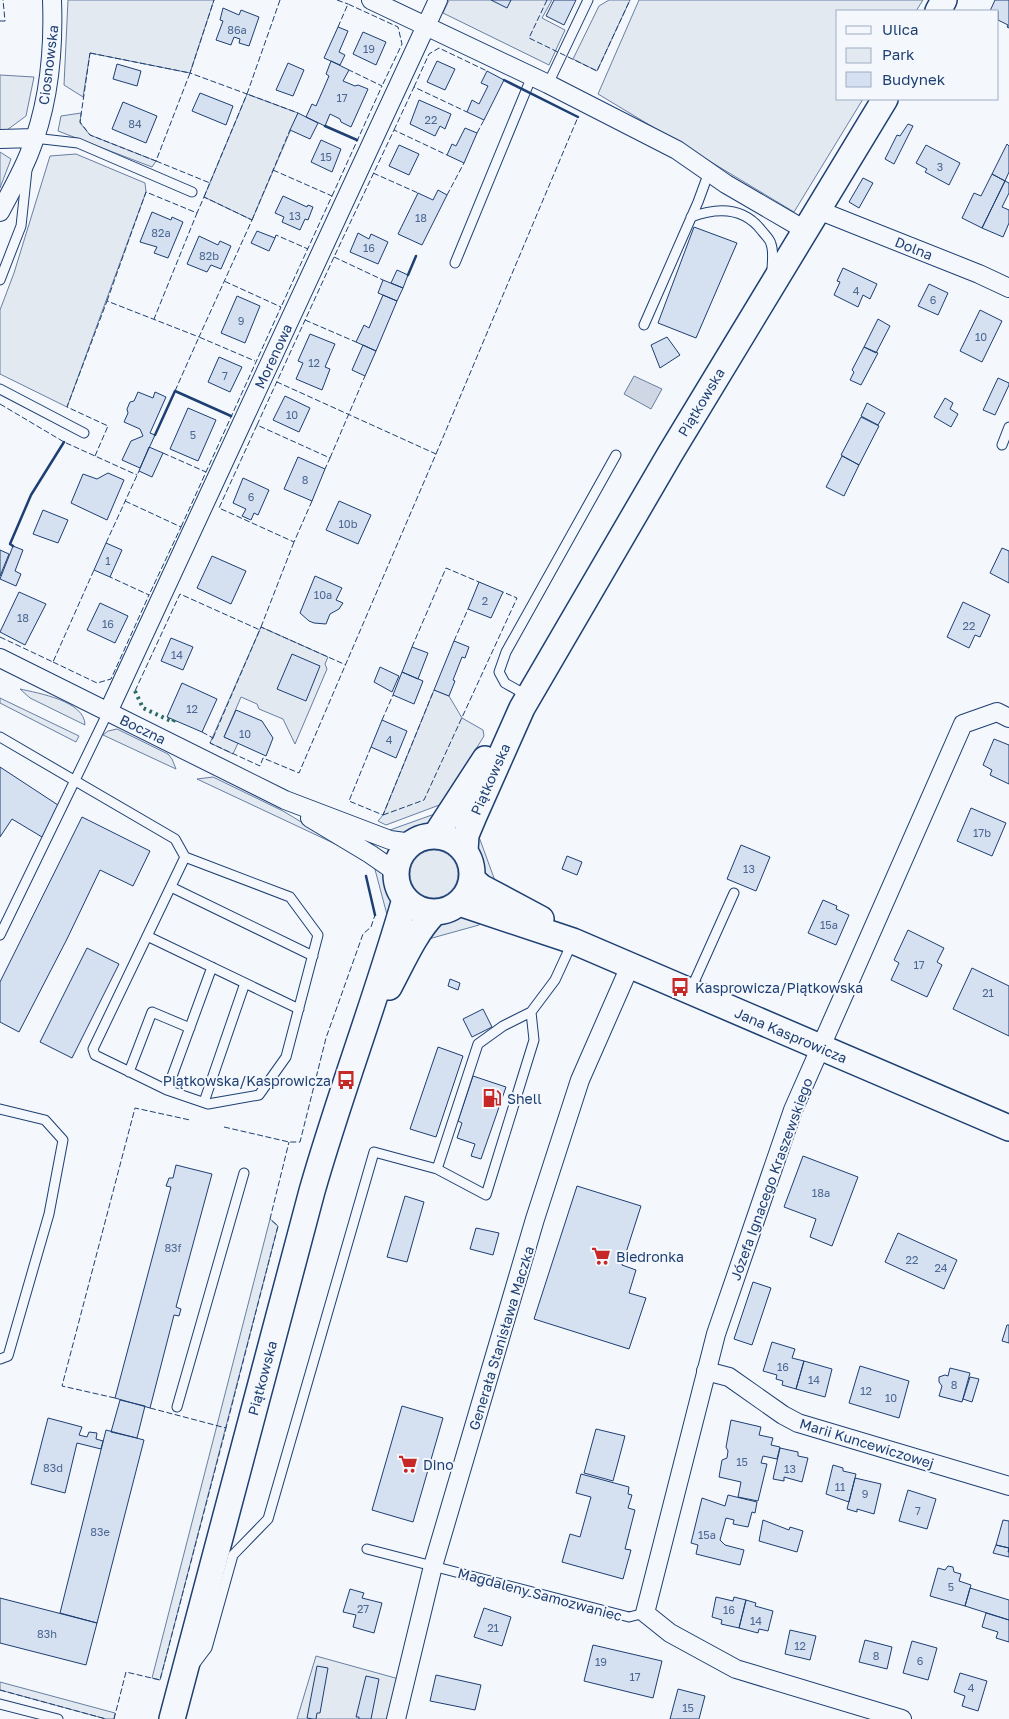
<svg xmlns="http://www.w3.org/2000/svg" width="1009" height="1719" font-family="'Golos Text',sans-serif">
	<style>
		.green { fill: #e3e9f0; stroke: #687fa3 }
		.water { fill: #cfd7e4; stroke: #687fa3 }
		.building { fill: #d5e0f0; stroke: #1d3f73 }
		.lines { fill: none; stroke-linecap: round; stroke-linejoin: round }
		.lane-casing { stroke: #1d3f73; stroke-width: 11 }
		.street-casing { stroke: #1d3f73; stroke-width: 20 }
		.secondary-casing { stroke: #1d3f73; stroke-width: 28 }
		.lane { stroke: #f4f7fb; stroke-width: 9 }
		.street { stroke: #f4f7fb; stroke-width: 18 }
		.secondary { stroke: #f4f7fb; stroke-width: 25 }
		.hedge { stroke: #2c6c60; stroke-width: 4; stroke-dasharray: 2.5 4; stroke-linecap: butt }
		.fence { stroke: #1d3f73; stroke-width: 1; stroke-dasharray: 6 2.5; stroke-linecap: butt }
		.wall { stroke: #1d3f73; stroke-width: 2.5 }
		.labels { text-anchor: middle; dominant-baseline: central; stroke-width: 4; stroke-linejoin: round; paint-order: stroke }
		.number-label { font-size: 11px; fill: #4b6792 }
		.street-label { font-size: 14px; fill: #1d3f73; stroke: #f4f7fb }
		.poi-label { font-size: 14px; fill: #1d3f73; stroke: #f4f7fb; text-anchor: start }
	</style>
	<rect width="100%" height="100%" fill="#f4f7fb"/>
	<!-- green -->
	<path class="green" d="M68,0H214L190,73L90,53L83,97L64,85Z
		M449,0H552L542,18L565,30L549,65L443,13Z
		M609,0H630L597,71L573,59L599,6Z
		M639,0H923L916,11H838V99H863L794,212L598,94Z
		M0,75L34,77L26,116L7,130H0Z
		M247,94L298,113L252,220L204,197Z
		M81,113L80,123L90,135L156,161L152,167L58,131L61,116Z
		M0,152L11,159L0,188Z
		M76,154L145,183L146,192L67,407L0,374V310L14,273L50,156Z
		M261,627L328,657L325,664L327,669L295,744L283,719L259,709L257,704L241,697L224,737L238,743L233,754L210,743Z
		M20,689C38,693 85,701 85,725L30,698Z
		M434,690L449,696L462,718L483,730L484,736L442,804L386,825L378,821L383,815Z
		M0,698L79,736L76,742L0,703Z
		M117,729L168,754L172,759L176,769L103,735L108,731Z
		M213,777L283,811L346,849L197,779Z
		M446,810C425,828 416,837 387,831Z
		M475,826L498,889L483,874L475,849Z
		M410 874a24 24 0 1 1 48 0a24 24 0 1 1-48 0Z
		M373,862C393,883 396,897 390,926Z
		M466,914L483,918L479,925L425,940L440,921Z
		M270,1219L278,1226L160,1680L152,1678Z
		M316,1656L399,1679L389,1719H297Z
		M0,1682L115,1713L114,1719H106L0,1690Z"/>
	<!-- water -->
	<path class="water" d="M634,376L662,389L651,409L624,394Z"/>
	<!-- building -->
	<path class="building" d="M491,0H511L507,8Z
		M554,0H576L564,25L546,16Z
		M995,0H1009V28L1007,27L1008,25L998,20V11H990Z
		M223,8L239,15L241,10L259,17L249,46L239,43L240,39L234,37L231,45L216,40L223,21L220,20Z
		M338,27L348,31L339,52L345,55L340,65L324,58Z
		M363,32L386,42L376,65L353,54Z
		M331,61L349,70L343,81L355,86L358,85L368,89L351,127L341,122L340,119L330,114L325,126L306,117L312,104L316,106L329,76L326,74Z
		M437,61L455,69L445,90L427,82Z
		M288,63L304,70L293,96L276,90Z
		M117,64L141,71L137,86L113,79Z
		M487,71L504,80L484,120L467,112L472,100L479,104L488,86L481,83Z
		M200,93L233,106L226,125L192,111Z
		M419,100L451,114L445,129L440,126L435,136L410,124Z
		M123,102L157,116L146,143L112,129Z
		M298,113L318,123L310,139L290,130Z
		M908,124L913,126L894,164L885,159L897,135L900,136Z
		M465,128L477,133L464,163L447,155L452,144L456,146Z
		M321,140L341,149L332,172L311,162Z
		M1007,144L1009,146V172L1005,181L992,174Z
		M399,145L419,154L409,175L389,166Z
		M926,145L960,163L949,185L925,172L927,169L916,163Z
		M992,174L1005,181L982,228L962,218L974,193L981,196Z
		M863,178L873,183L859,208L849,202Z
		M1005,181L1009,183V193L1002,207L1009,210V223L1003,237L982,228Z
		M438,190L447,195L422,245L398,234L418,193L433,200Z
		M283,196L307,207L308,205L313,207L308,220L305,219L300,230L282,222L284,217L275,213Z
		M152,212L171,220L172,217L183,222L168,258L154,253L157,247L140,242Z
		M694,227L737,243L696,338L658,323Z
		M257,231L275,238L269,251L251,243Z
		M358,233L369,239L371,234L388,242L378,264L350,252Z
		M199,236L218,245L220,241L231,246L221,269L211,265L207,272L187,264Z
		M843,268L877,284L870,299L863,295L858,307L834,295L840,282L837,281Z
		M397,270L408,275L403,288L391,283Z
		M383,280L403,288L397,301L378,293Z
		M929,284L948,293L938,315L918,306Z
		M383,295L397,301L376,351L356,342L364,325L369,328Z
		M237,296L260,306L245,343L221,333Z
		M980,310L1002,321L982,362L960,351Z
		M878,319L890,326L876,353L864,347Z
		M310,334L335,344L325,367L330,369L322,390L296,379L303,363L298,361Z
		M667,337L680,355L660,368L651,345Z
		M363,345L376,351L365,376L352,370Z
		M864,347L878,353L861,385L850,380L854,372L852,370Z
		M219,357L242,367L230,392L208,382Z
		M998,378L1009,383V385L995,415L983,410Z
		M138,392L153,398L155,392L166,397L150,433L155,435L140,468L122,460L131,441L143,436L140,429L124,422L128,413L127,409L130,402L134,401Z
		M285,396L310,408L299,432L273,420Z
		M945,398L953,403L950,409L958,414L951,427L934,417Z
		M867,403L885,413L878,425L861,416Z
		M188,408L216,420L198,461L170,449Z
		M861,417L879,426L859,465L841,455Z
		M149,447L163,453L152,477L139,471Z
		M842,456L859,465L844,496L826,487Z
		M298,457L325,469L312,501L284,489Z
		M108,473L124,480L107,520L71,503L83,474L97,479Z
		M243,478L269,490L258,515L254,513L251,520L242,516L246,509L233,503Z
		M339,501L371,515L358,544L326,530Z
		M43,510L68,520L58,543L33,534Z
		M106,543L122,550L110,577L94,570Z
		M13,546L23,550L15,571L21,574L16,586L0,579Z
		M1002,548L1009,551V583L990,573Z
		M0,550L9,554L0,576Z
		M212,556L246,571L231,604L197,588Z
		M315,576L342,588L336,600L343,603L339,609L330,614L326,624L314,623L309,621L300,613Z
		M479,582L503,592L491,618L468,609Z
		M19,592L46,604L25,645L0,632Z
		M963,602L990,615L980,637L975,635L969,648L947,637Z
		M100,603L128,616L115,643L87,630Z
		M171,638L193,647L183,670L161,661Z
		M454,641L469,647L465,658L462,657L453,680L455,681L449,696L434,690Z
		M412,647L428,653L418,679L402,672Z
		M292,654L320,666L306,701L277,689Z
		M380,667L399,676L392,692L374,682Z
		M402,672L423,681L414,704L393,695Z
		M182,683L217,699L202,732L167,717Z
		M236,710L262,721L273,738L266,756L224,737Z
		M382,720L407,731L396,758L371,747Z
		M994,739L1009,745V784L990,775L992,770L983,765Z
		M0,767L61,807L42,837L12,819L0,837Z
		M971,808L1006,823L992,856L957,841Z
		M82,817L150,851L133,886L100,870L67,939L19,1032L0,1022V982Z
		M741,845L770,857L756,891L727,879Z
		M567,856L582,862L577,875L562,869Z
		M823,900L837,906L836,909L849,915L836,945L808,933Z
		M908,930L944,948L937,962L942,965L927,997L891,980L899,963L894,960Z
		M87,948L119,964L72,1058L40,1042Z
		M972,968L1009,986V1036L953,1009Z
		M450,979L460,983L458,990L448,986Z
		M483,1009L492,1027L472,1037L463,1019Z
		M438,1047L463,1056L436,1137L410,1129Z
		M473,1076L506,1087L481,1159L471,1156L475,1144L457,1138L462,1123L458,1121Z
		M803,1156L858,1177L832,1246L810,1237L816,1219L784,1207Z
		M176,1165L212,1174L176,1307L181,1309L179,1316L174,1315L150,1408L115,1398L171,1187L166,1186L169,1178H173Z
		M577,1186L641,1206L622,1265L636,1270L629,1293L646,1298L629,1349L534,1319Z
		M405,1196L424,1202L407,1262L387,1257Z
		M476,1228L499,1233L493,1255L470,1249Z
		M898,1233L957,1260L944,1289L885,1262Z
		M753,1282L771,1288L752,1345L734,1339Z
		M1007,1325H1009V1343L1002,1341Z
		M772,1342L795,1349L792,1358L804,1361L796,1389L782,1385L783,1381L776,1379L777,1375L763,1371Z
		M804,1361L832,1369L825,1397L796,1389Z
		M860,1366L909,1381L899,1418L849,1403Z
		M950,1368L970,1373L962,1402L939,1396L942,1386L939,1382V1377L945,1375L948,1376Z
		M970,1377L979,1379L972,1402L963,1399Z
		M120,1400L145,1406L137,1438L111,1432Z
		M402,1406L443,1418L413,1522L372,1510Z
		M48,1418L82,1427L79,1435L87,1437L89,1432L97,1433L96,1439L103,1441L101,1449L77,1443L65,1493L31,1484Z
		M731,1420L761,1427L759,1435L773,1438L771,1445L780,1447L777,1459L763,1456L761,1463L767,1464L758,1501L738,1497L741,1482L719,1477L722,1460L727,1458L728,1451L726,1447Z
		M596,1429L625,1436L613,1481L584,1473Z
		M106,1430L144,1440L97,1623L60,1613Z
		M780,1448L798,1452V1456L808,1458L802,1482L784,1477V1481L773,1479Z
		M833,1465L843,1468V1471L856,1474L849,1502L826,1494Z
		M581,1474L629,1487L628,1494L632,1495L628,1508L635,1510L625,1549L631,1550L623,1579L562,1562L570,1534L580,1537L591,1497L576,1493Z
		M855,1478L881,1484L874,1514L857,1509V1512L847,1509Z
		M908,1490L936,1499L927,1529L899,1521Z
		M728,1495L757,1502L755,1513L752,1512L748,1527L733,1524L734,1520L726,1518L720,1540L725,1545L744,1550L740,1565L696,1554L698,1545L691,1543L702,1498L725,1506Z
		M763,1520L789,1530L790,1527L803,1531L797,1552L759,1541Z
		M1003,1520L1009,1521V1552H1008L1009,1548L996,1545Z
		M996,1545L1009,1548V1557L993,1553Z
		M948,1566L953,1567L954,1572L961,1574L959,1581L971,1585L965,1606L930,1596L938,1568L945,1570Z
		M970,1588L1009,1600V1620L965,1606Z
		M350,1589L364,1593L362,1598L382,1603L374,1633L353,1627L356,1615L343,1612Z
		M716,1597L733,1601L734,1597L746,1600L739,1628L721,1624L722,1620L712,1617Z
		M0,1598L97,1623L86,1665L0,1643Z
		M746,1600L756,1603L755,1606L773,1611L768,1631L759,1629L758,1633L739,1628Z
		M484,1608L511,1617L502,1646L474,1637Z
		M986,1613L1009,1620V1642L996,1638L998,1632L982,1627Z
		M790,1630L816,1636L810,1660L785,1654Z
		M865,1640L892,1647L887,1669L859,1662Z
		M912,1641L937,1648L928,1680L903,1673Z
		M593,1645L662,1661L653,1698L584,1681Z
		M317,1666L328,1668L320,1713H317L316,1719H313L307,1718Z
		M960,1673L987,1681L978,1711L962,1706L965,1696L954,1692Z
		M436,1675L481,1685L475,1710L430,1701Z
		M366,1676L379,1679L371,1719H359V1717H356Z
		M678,1689L705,1696L699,1719H670Z"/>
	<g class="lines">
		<!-- lane casing -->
		<g class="lane-casing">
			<path id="lane" d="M548,84L588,0
				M34,138L78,143L192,192
				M691,217C718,207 744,207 762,231C765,235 770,239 771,244C774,252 772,263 772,271
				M455,263L532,76
				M0,280L21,226L27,170
				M644,325L698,202L709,172
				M0,389L84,433
				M1002,445L1009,427
				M528,696L505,683L499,672L506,652L616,455
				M0,737L175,839L185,857L290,897L318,935L286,1057L259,1095L208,1104L167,1090L95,1055L93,1049L185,857
				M171,887L313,956
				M0,935L108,712
				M147,936L299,1009
				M691,989L734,893
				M129,1072L152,1012L190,1028
				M167,1090L212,967
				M204,1102L245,983
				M0,1109L45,1120L63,1140L49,1214L8,1356L0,1359
				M437,1169L486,1195L534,1040L531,1012
				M177,1407L244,1173
				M367,1549L629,1617L645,1613
				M195,1664L207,1648L233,1555L268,1519L374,1152L437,1169L478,1044L503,1026L531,1012L555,980L572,943
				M0,1704L58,1719"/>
		</g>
		<!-- street casing -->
		<g class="street-casing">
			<path id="street" d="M371,0L548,84L677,150L726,184L805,230
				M0,139L34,138
				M818,210L979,274L1009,288
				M0,212C10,193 21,174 29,154C49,105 54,52 52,0
				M0,658L285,800L390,840L412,843
				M108,712L438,0
				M310,818L370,854L396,872
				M706,1371L729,1377L783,1415L798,1423L1009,1486
				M396,1719L433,1566L535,1219L580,1080L630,966
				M902,1719L736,1669L670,1633L645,1613L716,1334L793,1110L963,724L997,712L1009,718"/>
		</g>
		<!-- secondary casing -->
		<g class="secondary-casing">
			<path id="secondary" d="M938,11L944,0
				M396 874a38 38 0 1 1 76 0a38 38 0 1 1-76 0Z
				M435,836L485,759
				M465,851L466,835L474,816L522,708L670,454L885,99
				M472,879L481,887L541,919
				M459,903L573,941L1009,1128
				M389,987C403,961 414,934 434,913
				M172,1719L312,1191C340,1093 377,997 405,899"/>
		</g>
		<!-- lane -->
		<use href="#lane" class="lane"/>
		<!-- street -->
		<use href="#street" class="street"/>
		<!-- secondary -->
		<use href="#secondary" class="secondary"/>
		<!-- hedge -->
		<path class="hedge" d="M135,691L143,708L173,722L174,720"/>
		<!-- fence -->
		<path class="fence" d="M280,0L247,94L298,113
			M337,0L348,4
			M547,0L529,38L597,71L630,0
			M0,21H5L3,0
			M338,27L348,4L398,27L402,44L382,86
			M90,53L190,73L156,161L90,135L80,122Z
			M414,87L429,54L439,48L487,71
			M394,130L414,87L467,112
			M477,133L484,120
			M156,161L210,183
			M273,170L332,196L281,307
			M373,173L418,193
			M447,195L464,163
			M332,196L382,86L349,70
			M204,197L247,94L190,73L214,0
			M252,220L290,130
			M275,238L276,235L308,249
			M334,257L383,280
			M107,301L146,192L197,213L154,319
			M305,320L356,342
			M175,391L199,337L255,361
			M0,404L64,442L137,475
			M257,425L334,257L394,130L447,155
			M163,453L206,472
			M436,454L578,117
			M95,456L108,426L67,407L107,301L199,337L252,220L204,197L197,213
			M330,458L365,376
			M125,501L181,527L149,595
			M312,501L294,542L219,508L257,425L330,458L325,469
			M181,527L281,307L224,281
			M106,543L139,471
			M261,627L294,542
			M0,637L53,662L94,570
			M454,641L468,609
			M412,647L446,568L479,582
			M53,662L97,683L111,679L149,595L110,577
			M135,691L180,594L260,630
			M382,720L393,695
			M202,732L213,738L210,743L260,766L263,758L299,773L436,454L277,382
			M213,738L261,627L346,665
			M371,747L349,801L383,815L434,690
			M383,815L424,800L517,598L503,592
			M224,1127L289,1142H300L326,1038L363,934L371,927L375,915
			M115,1398L62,1386L135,1108L190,1120
			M150,1408L226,1428L278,1226L270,1219L289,1142
			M0,1690L106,1719
			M114,1719L126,1672L160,1680L226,1428"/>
		<!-- wall -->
		<path class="wall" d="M504,80L578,117
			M325,126L357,140
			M408,275L416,256
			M155,435L175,391L231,416
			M13,546L10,544L31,495L64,442
			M366,876L375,915"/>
	</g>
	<!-- icons -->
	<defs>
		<g id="bus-bare" transform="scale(1.5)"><path d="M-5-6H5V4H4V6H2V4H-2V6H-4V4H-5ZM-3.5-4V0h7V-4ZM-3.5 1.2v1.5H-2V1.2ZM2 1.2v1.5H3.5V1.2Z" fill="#c62828" stroke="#f4f7fb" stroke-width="2.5" paint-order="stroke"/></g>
		<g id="fuel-bare" transform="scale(1.5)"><path d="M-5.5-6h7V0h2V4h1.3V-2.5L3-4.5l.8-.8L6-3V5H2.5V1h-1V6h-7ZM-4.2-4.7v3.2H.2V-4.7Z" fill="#c62828" stroke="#f4f7fb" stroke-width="2.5" paint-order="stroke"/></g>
		<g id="supermarket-bare" transform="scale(1.5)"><path d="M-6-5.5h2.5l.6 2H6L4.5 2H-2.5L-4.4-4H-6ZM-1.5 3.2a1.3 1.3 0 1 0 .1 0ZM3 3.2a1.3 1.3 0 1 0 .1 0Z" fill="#c62828" stroke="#f4f7fb" stroke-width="2.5" paint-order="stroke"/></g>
	</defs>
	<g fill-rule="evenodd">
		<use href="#bus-bare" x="680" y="987"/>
		<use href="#bus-bare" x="346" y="1080"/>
		<use href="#fuel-bare" x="492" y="1098"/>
		<use href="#supermarket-bare" x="601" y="1256"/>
		<use href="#supermarket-bare" x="408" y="1464"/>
	</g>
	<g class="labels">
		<!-- number labels -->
		<g class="number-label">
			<text x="237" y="29">86a</text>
			<text x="369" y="48">19</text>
			<text x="342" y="97">17</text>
			<text x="431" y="119">22</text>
			<text x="135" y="123">84</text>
			<text x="326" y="156">15</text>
			<text x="940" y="166">3</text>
			<text x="295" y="215">13</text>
			<text x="421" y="217">18</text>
			<text x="161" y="232">82a</text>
			<text x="369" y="247">16</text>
			<text x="209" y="255">82b</text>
			<text x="856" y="290">4</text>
			<text x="933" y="299">6</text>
			<text x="241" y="320">9</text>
			<text x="981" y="336">10</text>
			<text x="314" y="362">12</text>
			<text x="225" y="375">7</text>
			<text x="292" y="414">10</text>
			<text x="193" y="434">5</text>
			<text x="305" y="479">8</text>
			<text x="251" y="496">6</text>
			<text x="348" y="523">10b</text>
			<text x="108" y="560">1</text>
			<text x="323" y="594">10a</text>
			<text x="485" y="600">2</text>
			<text x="23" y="617">18</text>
			<text x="108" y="623">16</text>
			<text x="969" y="625">22</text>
			<text x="177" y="654">14</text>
			<text x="192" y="708">12</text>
			<text x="245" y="733">10</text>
			<text x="389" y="739">4</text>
			<text x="982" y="832">17b</text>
			<text x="749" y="868">13</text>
			<text x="829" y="924">15a</text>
			<text x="919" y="964">17</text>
			<text x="988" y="992">21</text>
			<text x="821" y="1192">18a</text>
			<text x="173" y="1247">83f</text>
			<text x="912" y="1259">22</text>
			<text x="941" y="1267">24</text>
			<text x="783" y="1366">16</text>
			<text x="814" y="1379">14</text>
			<text x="954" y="1384">8</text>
			<text x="866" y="1390">12</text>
			<text x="891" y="1397">10</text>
			<text x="742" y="1461">15</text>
			<text x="53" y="1467">83d</text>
			<text x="790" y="1468">13</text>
			<text x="840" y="1486">11</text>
			<text x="865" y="1493">9</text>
			<text x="918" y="1510">7</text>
			<text x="100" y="1531">83e</text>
			<text x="707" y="1534">15a</text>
			<text x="951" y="1586">5</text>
			<text x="363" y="1608">27</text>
			<text x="729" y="1609">16</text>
			<text x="756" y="1620">14</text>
			<text x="493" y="1627">21</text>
			<text x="47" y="1633">83h</text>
			<text x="800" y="1645">12</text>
			<text x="876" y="1655">8</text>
			<text x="920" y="1660">6</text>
			<text x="601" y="1661">19</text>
			<text x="635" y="1676">17</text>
			<text x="971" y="1687">4</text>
			<text x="688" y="1707">15</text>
		</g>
		<!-- street labels -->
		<g class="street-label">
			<text transform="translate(48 65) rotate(-83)">Ciosnowska</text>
			<text transform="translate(914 248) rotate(22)">Dolna</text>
			<text transform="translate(273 356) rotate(-65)">Morenowa</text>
			<text transform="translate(701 402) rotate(-59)">Piątkowska</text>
			<text transform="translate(143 729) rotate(26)">Boczna</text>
			<text transform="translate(490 779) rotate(-66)">Piątkowska</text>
			<text transform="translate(791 1035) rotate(23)">Jana Kasprowicza</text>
			<text transform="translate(771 1179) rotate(-70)">Józefa Ignacego Kraszewskiego</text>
			<text transform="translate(501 1338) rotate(-73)">Generała Stanisława Maczka</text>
			<text transform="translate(262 1378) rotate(-75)">Piątkowska</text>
			<text transform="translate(867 1443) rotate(17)">Marii Kuncewiczowej</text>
			<text transform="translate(540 1594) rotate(15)">Magdaleny Samozwaniec</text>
		</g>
		<!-- poi labels -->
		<g class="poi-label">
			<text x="695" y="987">Kasprowicza/Piątkowska</text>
			<text x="331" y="1080" text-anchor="end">Piątkowska/Kasprowicza</text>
			<text x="507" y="1098">Shell</text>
			<text x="616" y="1256">Biedronka</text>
			<text x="423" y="1464">Dino</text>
		</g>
	</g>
	<!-- legend -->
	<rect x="836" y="10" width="162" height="90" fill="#f4f7fb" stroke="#9eadc5"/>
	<rect x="846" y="26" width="25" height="8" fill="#f4f7fb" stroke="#9eadc5"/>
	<text x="882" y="35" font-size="15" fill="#1d3f73">Ulica</text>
	<rect x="846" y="48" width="25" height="15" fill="#e3e9f0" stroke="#9eadc5"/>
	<text x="882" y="60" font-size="15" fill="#1d3f73">Park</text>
	<rect x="846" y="72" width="25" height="15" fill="#d5e0f0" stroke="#9eadc5"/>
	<text x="882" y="85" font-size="15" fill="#1d3f73">Budynek</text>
</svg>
